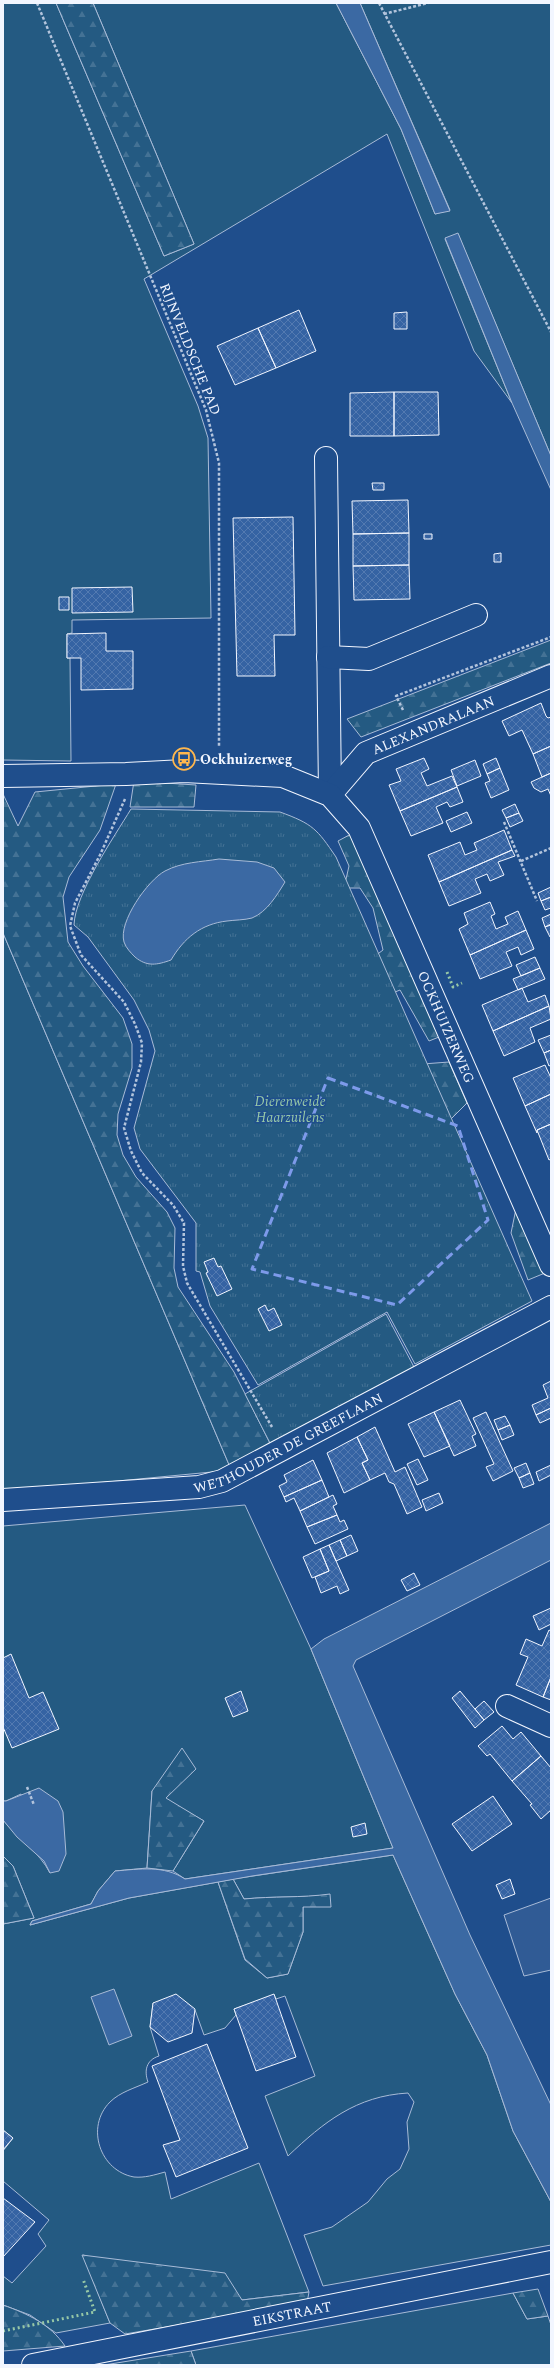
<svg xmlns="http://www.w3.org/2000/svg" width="554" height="2368" font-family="Spectral,serif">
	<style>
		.green { fill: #245a82; stroke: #a8bbd7 }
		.forest { fill: url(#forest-firs); stroke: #a8bbd7 }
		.park { fill: url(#park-tufts); stroke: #a8bbd7 }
		.parking { fill: #305b95; stroke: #a8bbd7 }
		.water { fill: #3b69a3; stroke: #a8bbd7 }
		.building { fill: url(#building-cross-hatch); stroke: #f2f6ff }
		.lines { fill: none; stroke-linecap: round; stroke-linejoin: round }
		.minor-casing { stroke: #f2f6ff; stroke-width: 24 }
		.tertiary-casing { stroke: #f2f6ff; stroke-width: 24 }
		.path { stroke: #b3c4dc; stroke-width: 2.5; stroke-dasharray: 3 2; stroke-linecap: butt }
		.minor { stroke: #1f4e8c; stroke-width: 22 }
		.tertiary { stroke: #1f4e8c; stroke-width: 22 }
		.hedge { stroke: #97c8a6; stroke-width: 3; stroke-dasharray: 2 3; stroke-linecap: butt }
		.marked { fill: none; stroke: #7d9aea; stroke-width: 3; stroke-dasharray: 8 5; stroke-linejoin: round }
		.labels { text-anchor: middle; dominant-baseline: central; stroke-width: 3; stroke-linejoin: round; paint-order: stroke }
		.street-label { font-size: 14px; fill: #f2f6ff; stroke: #1f4e8c }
		.poi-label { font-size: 14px; font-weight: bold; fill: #f2f6ff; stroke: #1f4e8c; text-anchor: start }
		.park-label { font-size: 14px; font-style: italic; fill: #97c8a6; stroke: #1f4e8c }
	</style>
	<defs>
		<pattern id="forest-firs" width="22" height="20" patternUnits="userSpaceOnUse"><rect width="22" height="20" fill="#245a82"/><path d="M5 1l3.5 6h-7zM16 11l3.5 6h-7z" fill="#447295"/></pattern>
		<pattern id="park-tufts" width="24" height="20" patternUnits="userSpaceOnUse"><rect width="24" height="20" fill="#245a82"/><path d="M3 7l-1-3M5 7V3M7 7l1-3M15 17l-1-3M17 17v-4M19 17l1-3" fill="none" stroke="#447295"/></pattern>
		<pattern id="building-cross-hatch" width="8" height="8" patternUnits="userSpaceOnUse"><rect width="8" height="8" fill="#3563a3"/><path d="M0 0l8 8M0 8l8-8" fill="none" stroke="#537ab1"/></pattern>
	</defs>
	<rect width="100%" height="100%" fill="#1f4e8c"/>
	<!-- green -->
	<path class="green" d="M3,3H56L164,256L194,244L93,3H336L401,129L435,214L450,210L360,3H551V456L458,234L445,239L512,403L474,351L387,134L144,279L198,406L208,438L211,618L72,620V633L67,634V658H70L71,761L3,760Z
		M3,933L230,1467L222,1471L3,1492Z
		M245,1505L311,1649L393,1848L185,1879L173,1871L204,1821L152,1791L147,1868L115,1871L98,1891L91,1904L32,1921L30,1925L129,1898L218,1882L245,1960L267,1978L288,1974L303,1932V1907L330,1895C301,1898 273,1896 244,1899L233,1879L393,1855L455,1994L487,2055L513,2131L551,2202V2245L323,2286L304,2235L332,2227L368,2202L387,2179L400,2169L409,2149L407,2122L414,2102L408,2093C356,2096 324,2122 288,2156L265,2096L315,2076L285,1996L276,1999L274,1995L234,2009L236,2015L225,2028L204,2035L195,2010L153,2003L150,2027L159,2056C146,2060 144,2071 148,2082C135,2088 120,2092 110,2102C85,2127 100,2171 134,2177C145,2178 154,2175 165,2172L171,2199L259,2163L309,2292L242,2300L83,2255L110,2323L56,2333L30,2315L3,2305V2276L12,2283L46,2246L38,2234L49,2220L3,2181V2151L13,2138L3,2130V1924L34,1918L13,1866L3,1856V1820C18,1838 40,1853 50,1873L21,1794L6,1801H3V1526Z
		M513,2293L527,2319L548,2316L551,2325V2365H196L191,2351Z"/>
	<!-- forest -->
	<path class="forest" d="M56,3H93L194,244L164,256Z
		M551,640V663L361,737L347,719Z
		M134,781L196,785L194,807H130Z
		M116,784L100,830L69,877L63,897L68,942L83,966L123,1018L132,1044V1068L118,1114L117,1135L123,1155L136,1177L167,1212L175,1228L174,1268L178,1287L234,1372L271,1445L230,1467L3,933V794L18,826L35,792Z
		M353,833L439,1037L429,1041L400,990L293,1033L354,972L383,950L373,908L360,888H344L349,866L338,841Z
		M449,1062L467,1103L443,1127L396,1066Z
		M517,1204L545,1273L528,1280L511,1233Z
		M182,1748L196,1769L166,1798L204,1821L173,1871L147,1868L152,1791Z
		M3,1856L13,1866L34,1918L3,1924Z
		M233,1879L244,1899C273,1896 301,1898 330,1894L331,1907H303V1932L288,1974L267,1978L245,1959L218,1882Z
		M82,2255L225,2273L242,2300L309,2292L307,2303L125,2334L110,2323Z
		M538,2289L548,2316L527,2319L513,2293Z
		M3,2305C28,2314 50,2324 65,2346L3,2351Z
		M191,2351L196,2365H104Z"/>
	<!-- park -->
	<path class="park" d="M131,809L280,812C313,824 317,829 336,857L532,1301L415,1364L387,1312L258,1385L210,1306L200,1272L196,1271V1223L140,1149L134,1128L155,1051L149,1030L134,1000L88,937L74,925C75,894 114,837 131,809Z
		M386,1314L414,1367L271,1445L245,1394Z"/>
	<!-- parking -->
	<path class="parking" d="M551,1898V1970L524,1976L504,1915Z"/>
	<!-- water -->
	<path class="water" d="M336,3H360L450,211L435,214L401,129Z
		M458,233L551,456V490L512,403L445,238Z
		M219,859L257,862L274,868L285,882C277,895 267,912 252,918C245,920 234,920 227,921C201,924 184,938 171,960C157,965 147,967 135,957C131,953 126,948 124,942C118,922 148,880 165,871C182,862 201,862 219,859Z
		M551,1523V1560L356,1660L353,1666L470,1935L551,2105V2202L513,2131L487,2055L455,1994L393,1855L252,1876L129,1898L30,1925L32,1921L91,1904L98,1891L115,1871C140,1869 164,1865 185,1879L393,1848L311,1649L324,1639Z
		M39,1788L58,1801L63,1812L66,1854L59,1871L50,1873L44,1861L17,1837L3,1820V1801H6Z
		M114,1989L132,2036L109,2045L91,1997Z"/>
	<!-- building -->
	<path class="building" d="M299,310L316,351L276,368L258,328Z
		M407,312V329H394V313Z
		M258,328L276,368L235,385L217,346Z
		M394,392V436H350V393Z
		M394,392H438L439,435L394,436Z
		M372,483H384V490H373Z
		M408,500L409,533L353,534L352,501Z
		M293,517L295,635H274L275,676H237L233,518Z
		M409,533V565L353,566V534Z
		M424,534H432V539H424Z
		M501,553V562H494V554Z
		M409,565L410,599L354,600L353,566Z
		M132,587L133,612L72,613V588Z
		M59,597H69V610H59Z
		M104,633H106V651H133V689L81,690V658H67V634Z
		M541,703L546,716L548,718L551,717V746L533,754L522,730L509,736L502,721Z
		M551,746V773L542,777L533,754Z
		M424,758L429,769L421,773L427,786L452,776L457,787L400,811L389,785L401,781L396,769Z
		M496,758L500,768L487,774L483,764Z
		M475,760L481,776L457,786L451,770Z
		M500,768L509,790L491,798L485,783L490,781L487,774Z
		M551,773V796L548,789L541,792L534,788L531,782Z
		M457,787L463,802L450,807L447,802L436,807L443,823L411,836L400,811Z
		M515,804L519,813L506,818L502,810Z
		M467,812L472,823L451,832L446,821Z
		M519,813L523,821L510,827L506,818Z
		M504,830L512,850L439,882L428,855L460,842L465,855L477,850L474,843Z
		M512,850L515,856L498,862L504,875L490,881L487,874L475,879L481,893L449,906L439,882Z
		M551,887V897L541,901L538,893Z
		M551,897V908L545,910L541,901Z
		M490,902L495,914L491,916L496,929L508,924L505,917L518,911L526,930L470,955L459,929L468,924L464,913Z
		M551,914V924L545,927L542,918Z
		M551,925V937H550L545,927Z
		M526,930L534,949L521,955L518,947L506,952L512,966L480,979L470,955Z
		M535,957L540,968L521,976L516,965Z
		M540,968L545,979L518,990L513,979Z
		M522,988L528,1002L545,995L549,1006L493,1031L482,1005Z
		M549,1006L551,1019L530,1028L535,1042L504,1056L493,1031Z
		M551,1035V1050L544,1053L538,1040Z
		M551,1050V1065L549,1066L544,1053Z
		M545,1065L551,1078V1094L525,1106L513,1078Z
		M551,1094V1124L537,1130V1133L525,1106Z
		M551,1124V1159L549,1160L537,1130Z
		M214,1258L218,1267L221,1266L232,1289L217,1296L206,1273L208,1272L204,1262Z
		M265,1305L268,1311L274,1308L282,1325L269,1331L258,1309Z
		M551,1381V1408L536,1415L532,1405L548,1398L543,1385Z
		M460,1400L476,1434L472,1436L476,1446L454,1456L434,1412Z
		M551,1408V1418L540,1423L536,1415Z
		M434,1412L450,1446L424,1457L408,1424Z
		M486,1412L513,1471L493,1481L486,1467L494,1464L473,1418Z
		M505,1416L510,1425L498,1430L494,1420Z
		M510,1425L514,1435L502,1440L498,1430Z
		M375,1427L395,1472L405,1467L422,1507L407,1514L394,1484L389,1482L385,1473L370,1480L362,1463L368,1460L357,1437Z
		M357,1437L368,1460L362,1463L370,1480L344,1493L327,1453Z
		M418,1459L428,1480L417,1485L407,1464Z
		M313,1460L322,1480L284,1497L279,1486L287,1482L284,1475Z
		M526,1463L530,1473L519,1478L514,1468Z
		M551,1465V1475L539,1481L536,1472Z
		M530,1473L534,1484L523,1488L519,1478Z
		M322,1480L329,1497L300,1511L294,1498L286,1502L284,1497Z
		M439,1493L443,1503L426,1511L422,1500Z
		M333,1495L337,1504L333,1506L337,1515L307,1527L300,1511Z
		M337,1515L340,1522L344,1520L348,1529L315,1544L307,1527Z
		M351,1535L358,1551L347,1556L340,1540Z
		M340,1540L347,1556L336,1561L329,1545Z
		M329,1545L349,1590L340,1594L337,1586L321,1593L315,1577L329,1571L320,1549Z
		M320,1549L329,1571L312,1578L303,1557Z
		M414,1573L420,1585L407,1591L401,1580Z
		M551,1608V1624L539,1630L533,1616Z
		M549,1630L551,1631V1677L543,1697L516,1685L528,1657L520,1654L526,1639L542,1646Z
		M11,1654L29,1698L43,1692L59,1729L12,1748L3,1727V1658Z
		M551,1677V1700L543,1697Z
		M241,1691L248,1711L233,1717L225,1698Z
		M460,1691L484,1720L475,1728L452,1698Z
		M484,1701L494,1712L484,1720L475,1709Z
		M502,1726L513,1739L521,1732L541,1756L512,1781L490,1754L487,1756L478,1746Z
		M541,1756L551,1768V1810L541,1819L530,1805L532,1804L512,1781Z
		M493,1796L512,1824L472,1851L452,1824Z
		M365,1823L367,1834L353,1837L351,1827Z
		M510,1879L515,1894L502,1899L496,1885Z
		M176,1994L195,2009L192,2033L168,2042L150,2027L153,2003Z
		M274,1994L296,2057L256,2071L234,2009Z
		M207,2044L248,2148L176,2177L163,2145L180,2140L152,2066Z
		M3,2130L13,2138L3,2150Z
		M3,2198L35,2222L3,2257Z"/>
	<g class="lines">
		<!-- minor casing -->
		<g class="minor-casing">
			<g id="minor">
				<path d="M326,458L330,795"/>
				<path d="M328,657L369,659L476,615"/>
				<path id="s1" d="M330,795L366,753L551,676"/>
				<path id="s2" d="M3,1500L199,1487L222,1481L551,1307"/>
				<path d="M507,1706L551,1726"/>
				<path id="s3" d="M33,2365L551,2262"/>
			</g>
		</g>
		<!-- tertiary casing -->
		<g class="tertiary-casing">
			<g id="tertiary">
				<path id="s4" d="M3,776L126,774L184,771L283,776L330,795L359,828L551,1265"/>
			</g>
		</g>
		<!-- path -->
		<path class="path" d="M37,3L206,410L219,463V747
			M379,3L551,332
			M384,14L428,3
			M403,710L396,696L551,637
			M125,799L100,855L75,903L70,926L81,955L124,1002L135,1024L142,1043L141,1062L124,1128L131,1151L142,1173L173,1205L184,1223L183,1266L187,1283L272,1427
			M504,822L537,901
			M521,861L551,848
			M27,1787L34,1805"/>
		<!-- minor -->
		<use href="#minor" class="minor"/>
		<!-- tertiary -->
		<use href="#tertiary" class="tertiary"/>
		<!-- hedge -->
		<path class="hedge" d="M447,972L453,987L462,983
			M3,2331L95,2312L83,2279"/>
	</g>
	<!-- marked area -->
	<path class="marked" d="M328,1078L458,1126L488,1220L397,1305L252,1269Z"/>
	<!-- icons -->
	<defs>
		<g id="bus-ring" transform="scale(1.15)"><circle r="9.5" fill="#1f4e8c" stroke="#ffb74d" stroke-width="1.5"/><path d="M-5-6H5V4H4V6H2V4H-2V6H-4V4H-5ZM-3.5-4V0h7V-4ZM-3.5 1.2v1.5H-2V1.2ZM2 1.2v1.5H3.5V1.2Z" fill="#ffb74d"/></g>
	</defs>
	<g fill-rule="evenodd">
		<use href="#bus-ring" x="184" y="759"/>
	</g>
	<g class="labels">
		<!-- street labels -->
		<g class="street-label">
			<text transform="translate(190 349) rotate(68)">RIJNVELDSCHE PAD</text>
			<text stroke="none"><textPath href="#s1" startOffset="128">ALEXANDRALAAN</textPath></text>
			<text stroke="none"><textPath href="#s4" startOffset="592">OCKHUIZERWEG</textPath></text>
			<text stroke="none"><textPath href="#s2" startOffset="296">WETHOUDER DE GREEFLAAN</textPath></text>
			<text stroke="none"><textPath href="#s3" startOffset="264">EIKSTRAAT</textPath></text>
		</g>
		<!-- poi labels -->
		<g class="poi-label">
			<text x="200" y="759">Ockhuizerweg</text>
		</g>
		<!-- park labels -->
		<g class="park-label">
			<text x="290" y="1101">Dierenweide<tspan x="290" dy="16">Haarzuilens</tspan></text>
		</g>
	</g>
	<!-- border -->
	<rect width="554" height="2368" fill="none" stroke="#f2f6ff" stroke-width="8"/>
</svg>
